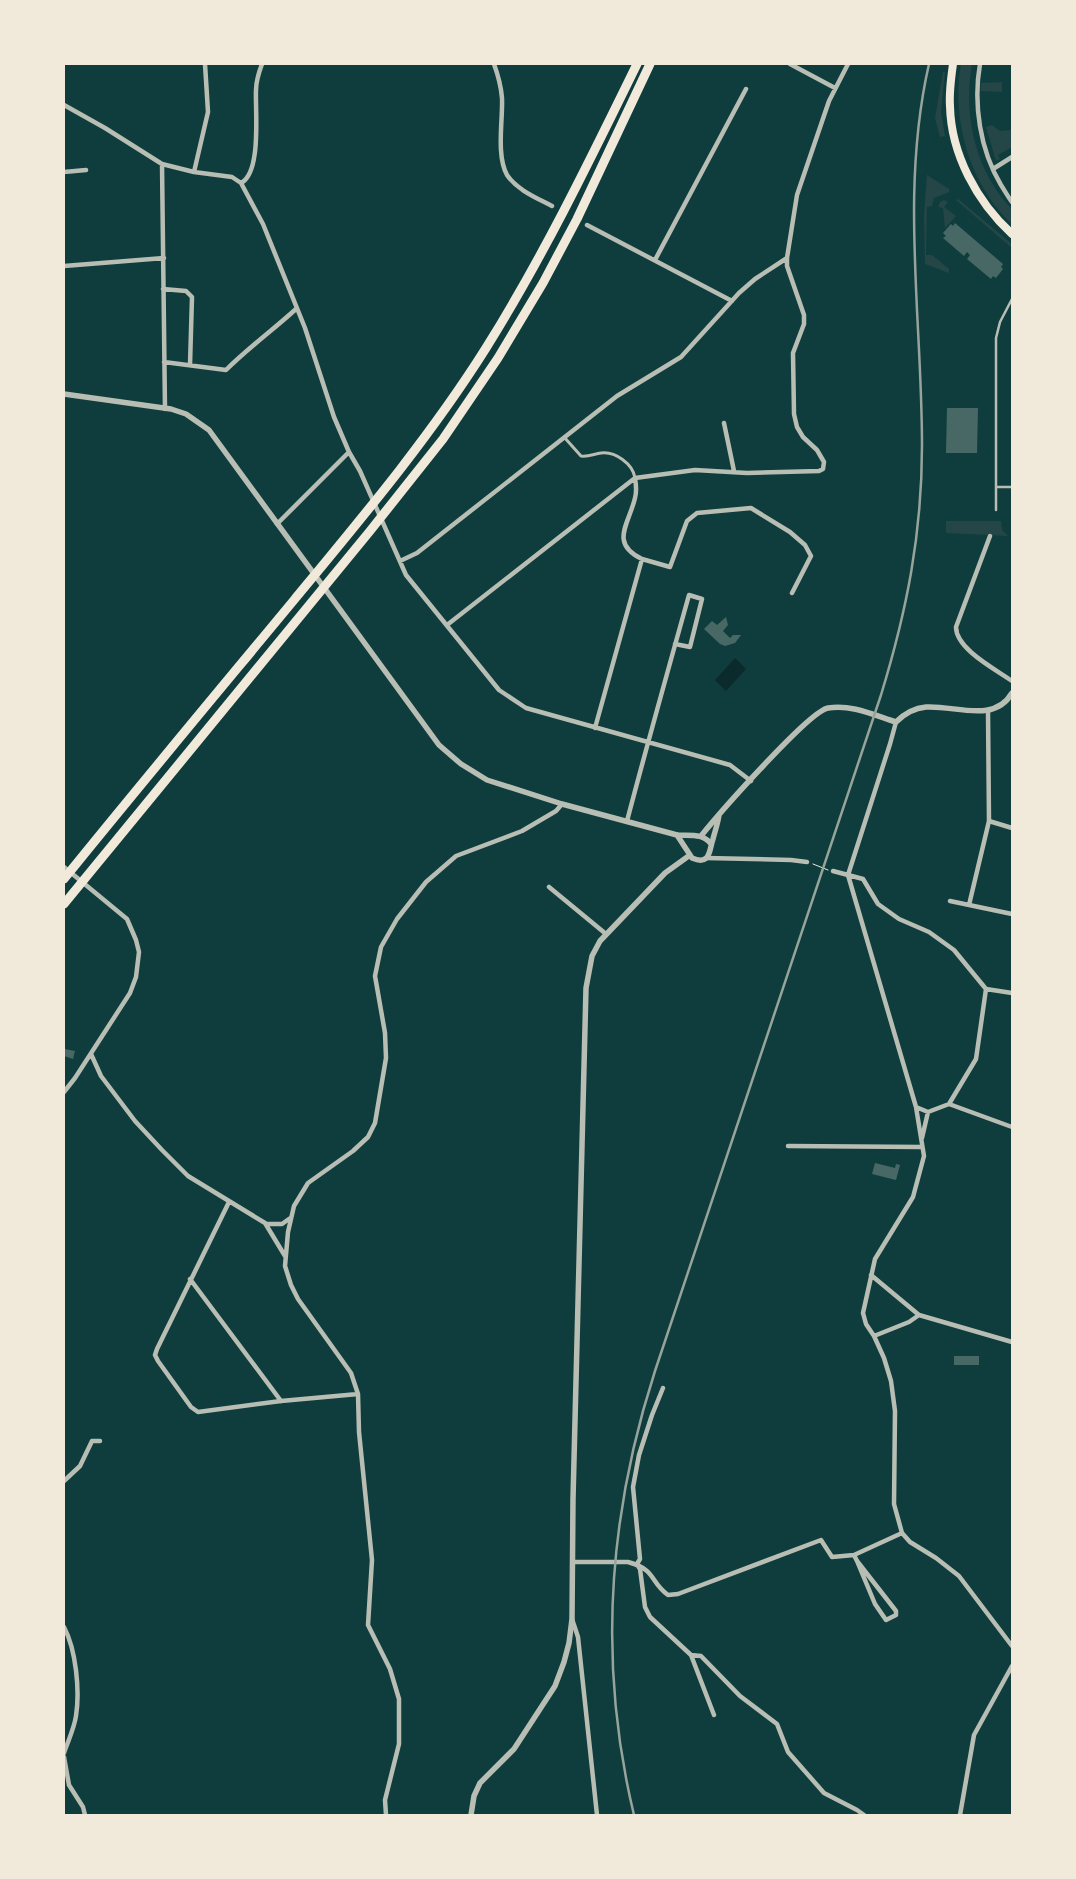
<svg xmlns="http://www.w3.org/2000/svg" width="1076" height="1879" font-family="Inter,sans-serif">
	<style>
		.green { fill: #244646 }
		.water { fill: #0a2a2b }
		.building { fill: #486865 }
		.lines { fill: none; stroke-linecap: round; stroke-linejoin: round }
		.path { stroke: #f1e9da; stroke-width: 1 }
		.service { stroke: #b8beb3; stroke-width: 2.5 }
		.pedestrian { stroke: #b8beb3; stroke-width: 3 }
		.minor { stroke: #b8beb3; stroke-width: 4.5 }
		.tertiary { stroke: #b8beb3; stroke-width: 5.5 }
		.primary { stroke: #f1e9da; stroke-width: 8 }
		.motorway { stroke: #f1e9da; stroke-width: 9 }
		.rail { stroke: #97a49c; stroke-width: 2.5 }
	</style>
	<rect width="100%" height="100%" fill="#0f3d3e"/>
	<!-- green -->
	<path class="green" d="M961,64H972C963,114 975,172 1012,209V224C970,185 951,120 961,64Z
		M943,72H945L941,112L945,136L940,137L935,118Z
		M1002,82V92L981,91V83Z
		M992,125L1000,131L1012,130V147L998,155L1000,159L996,161L986,127Z
		M927,175L949,189V192L934,198L932,206L927,207L926,255H932L949,269V273L925,264L924,215Z
		M958,199L1012,244V248L956,200Z
		M944,200L948,202L944,207L956,216L945,228L943,208L938,207L940,202Z
		M946,521H1001L1002,530L1008,536L946,533Z"/>
	<!-- water -->
	<path class="water" d="M735,658L746,669L726,691L715,680Z"/>
	<!-- building -->
	<path class="building" d="M955,223L1003,264L1001,267L1003,269L996,278L993,276L991,279L967,259L970,255L967,252L964,256L943,238L946,236L943,233L951,224L953,226Z
		M947,408H978L977,453H946Z
		M726,617L728,625L723,631L730,638L733,635H741L735,643L725,646L720,644L704,629L712,621L717,625Z
		M65,1049L75,1051L73,1059L64,1056Z
		M875,1163L895,1168L896,1164L900,1165L896,1180L872,1174Z
		M954,1356H979V1365H954Z"/>
	<g class="lines">
		<!-- path -->
		<path class="path" d="M813,864L828,870"/>
		<!-- service -->
		<path class="service" d="M1012,299L1000,322L996,338V487H1012
			M996,510V487"/>
		<!-- pedestrian -->
		<path class="pedestrian" d="M564,437L581,456C588,457 594,454 601,453C615,451 633,464 635,478"/>
		<!-- minor -->
		<path class="minor" d="M494,64C498,75 501,86 502,98C503,120 496,155 507,175C517,190 537,198 552,206
			M790,64L835,88
			M980,64C973,104 980,150 1001,185C1005,191 1008,197 1012,202
			M64,105L105,128L162,164L194,172L232,177L241,183L263,224L305,328L334,417L349,452L360,471L406,575L499,690L526,708L730,765L751,781
			M162,164L165,409
			M993,169L1012,157
			M64,172L86,170
			M194,172L208,112L205,64
			M241,183C262,172 255,110 256,90C256,81 259,72 262,64
			M587,225L732,301
			M655,260L746,89
			M64,266L164,258
			M163,289L186,291L192,297L190,365
			M164,362L226,370C248,348 273,330 296,309
			M724,423L734,471
			M635,478L695,470L747,473L819,471L823,469L824,462L817,450L803,437L797,427L794,414L793,353L804,324V315L787,266V258L797,195L829,101L848,64
			M635,478C636,484 637,491 635,498C629,524 609,543 642,559
			M277,524L349,452
			M990,536L956,627C956,649 995,669 1012,681
			M400,561L417,553L617,396L681,357L739,293L755,279L787,258
			M447,625L635,478
			M595,728L642,559L670,567L687,521L697,513L751,508L790,532L805,545L811,556L792,593
			M627,821C647,745 668,670 689,595L702,599L690,647L675,644
			M989,821L1012,828
			M706,858L791,860L807,862
			M64,867L127,919L136,940L139,952L136,977L130,993L75,1078L64,1092
			M833,871L863,879L878,904L899,919L929,932L954,950L986,989L976,1059L949,1104L928,1112L916,1107
			M848,875L916,1107L924,1156L913,1197L875,1259L863,1313L866,1324L874,1336L884,1358L891,1381L895,1411L894,1504L902,1533L910,1542L936,1558L959,1576L1012,1646
			M848,875L890,744L896,722
			M549,887L606,934
			M950,901L1012,914
			M969,905L989,821L988,711
			M986,989L1012,993
			M91,1054L101,1076L135,1121L162,1150L188,1176L265,1223L285,1256
			M949,1104L1012,1127
			M922,1138L928,1112
			M788,1146L922,1147
			M229,1202L157,1349L155,1355L158,1361L191,1407L198,1412L281,1401L358,1394
			M266,1224H282L289,1219
			M871,1275L919,1315L1012,1342
			M190,1279L281,1401
			M874,1336L909,1322L919,1315
			M64,1481L80,1466L92,1441H100
			M854,1555L857,1561L896,1611V1615L886,1620L875,1604L857,1561
			M573,1562H628C657,1570 649,1581 668,1595L678,1594L821,1540L832,1557L854,1555L902,1533
			M637,1564L640,1559L633,1487L639,1455L652,1415L663,1388
			M638,1566L640,1569L645,1607L650,1617L691,1655L701,1656L740,1696L777,1724L788,1752L824,1793L857,1810L864,1815
			M572,1619L578,1637L597,1815
			M64,1627C76,1650 80,1690 76,1716C74,1729 68,1741 64,1753
			M691,1655L714,1715
			M64,1757L69,1785L83,1807L85,1815
			M386,1815L385,1800L399,1744V1699L390,1669L368,1625L372,1560L359,1432L358,1394L351,1373L298,1299L291,1285L285,1266L288,1232L294,1206L308,1183L353,1151L368,1137L375,1123L386,1058L385,1033L375,976L381,947L397,919L426,882L456,856L522,831L556,811L562,804
			M960,1815L974,1735L1012,1666"/>
		<!-- tertiary -->
		<path class="tertiary" d="M64,394L171,409L186,414L209,430L439,745L461,764L487,780L562,804L677,835C690,836 703,833 711,844
			M677,835L692,858C711,866 709,850 713,839C715,831 718,823 719,815
			M701,836C718,815 809,711 828,708C851,704 874,715 896,722C904,714 915,708 926,707C955,705 994,724 1012,693
			M471,1815L474,1796L480,1783L514,1749L555,1686L564,1662L569,1643L572,1619L573,1499L586,988L592,956L600,941L665,873L690,855"/>
		<!-- primary -->
		<path class="primary" d="M953,64C951,78 949,92 950,106C951,154 977,202 1012,234"/>
		<!-- motorway -->
		<path class="motorway" d="M64,879C140,785 217,693 294,600C361,519 430,437 486,348C543,257 590,160 637,64
			M64,904L370,531L443,439L498,358L543,283L577,219L650,64"/>
		<!-- rail -->
		<path class="rail" d="M634,1815C598,1666 608,1516 655,1371L881,695C907,610 922,534 922,445C922,318 900,190 929,64"/>
	</g>
	<!-- border -->
	<rect width="1076" height="1879" fill="none" stroke="#f1e9da" stroke-width="130"/>
</svg>
